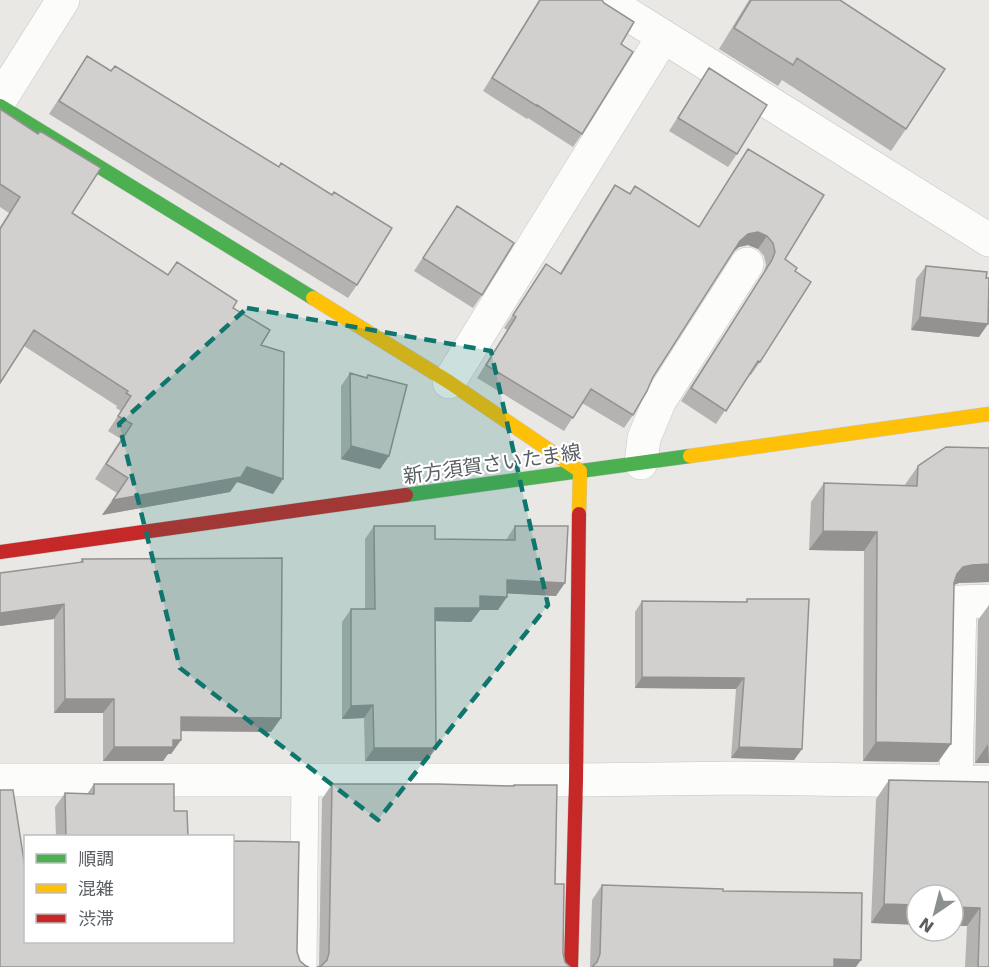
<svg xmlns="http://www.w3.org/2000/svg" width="989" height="967" font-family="'DejaVu Sans','Noto Sans JP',sans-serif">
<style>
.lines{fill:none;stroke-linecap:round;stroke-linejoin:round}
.lane-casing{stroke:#c5c5c6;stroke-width:28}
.street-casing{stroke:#c5c5c6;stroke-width:34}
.fast-casing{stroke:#c6c7c7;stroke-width:15}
.slow-casing{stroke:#c6c7c7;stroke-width:15}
.jam-casing{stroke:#c6c7c7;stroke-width:15}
.lane{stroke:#fcfcfb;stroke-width:27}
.street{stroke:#fcfcfb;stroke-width:33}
.fast{stroke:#4caf50;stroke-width:14}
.slow{stroke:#ffc107;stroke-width:14}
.jam{stroke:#c62828;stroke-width:14}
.wall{fill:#b5b3b1}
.shaded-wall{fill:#939290}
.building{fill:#d2d0ce;stroke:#939290;stroke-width:1.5}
.marked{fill:#0f766e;fill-opacity:0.2;stroke:#0f766e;stroke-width:4.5;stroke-dasharray:12 8;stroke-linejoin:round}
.labels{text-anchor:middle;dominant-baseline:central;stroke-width:4.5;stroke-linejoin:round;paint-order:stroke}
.street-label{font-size:20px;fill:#5a5f62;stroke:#fff}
</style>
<rect width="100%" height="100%" fill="#eae8e5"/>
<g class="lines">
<g class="lane-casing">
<path id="lane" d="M303,967l2,-188"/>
</g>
<g class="street-casing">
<path id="street" d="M605,0l384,240
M0,100l63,-100
M449,382l214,-345
M641,463l3,-25 16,-38 87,-136
M0,780h576l164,-2 249,4
M956,782l4,-180 29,-1"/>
</g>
<g class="fast-casing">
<path id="fast" d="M0,106l313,192
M406,495l284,-39"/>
</g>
<g class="slow-casing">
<path id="slow" d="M313,298l136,84 131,89 -1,43
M690,456l299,-42"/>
</g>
<g class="jam-casing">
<path id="jam" d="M0,552l406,-57
M571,967l5,-187 3,-266"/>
</g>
<use href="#lane" class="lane"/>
<use href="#street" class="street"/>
<use href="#fast" class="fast"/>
<use href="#slow" class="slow"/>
<use href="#jam" class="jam"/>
</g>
<path class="wall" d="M539,0h63l19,44 -39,90 -9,13 -45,-29 -1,1 -44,-28z
M749,0h91l66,129 -15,22 -109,-71 -4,6 -59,-37z
M87,56l270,229 -9,13 -299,-184z
M709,68l28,86 -9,13 -59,-36z
M0,109l72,104 96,62 9,-13 56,46 28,37 12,149 -36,-12 -7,10 -128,23 15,-22 -22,-14 26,-40 -13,-8 13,-20 -5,-3 1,-2 -93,-60 -24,37v-156l9,-14 -9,-6z
M748,149l37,110 10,12 -35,91 -9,13 -2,-1 -33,50 -35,-23 82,-127 3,-9 -2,-9 -6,-7 -10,-4 -9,2 -6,5 -80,125 -20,38 -9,13 -42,-25 -18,28 -87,-53 30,-48 -3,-2 42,-64 14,9 46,-75 9,-13 15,9 69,33z
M457,206l25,89 -9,13 -59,-37z
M926,266l53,71 -68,-7 5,-51z
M350,373l16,5 2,-3 21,81 -9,13 -39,-10v-73z
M989,446v136l-30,1 -5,2 -16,177 -75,-1 1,-210 -55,-1 2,-48 13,-19 80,3 14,-20 70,-18z
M374,526l61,13 71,1 9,-14 41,70 -49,-3 -9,17h-18l-9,12 -36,-1 1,127 -9,13h-62l-1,-43 -22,1v-97l9,-13h14v-70z
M82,559l199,159 -10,14 -90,-1v9l-10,14h-3l-5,7h-60v-48h-49v-94l-54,7v-53l80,-11z
M747,599l55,150 -8,11 -63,-2 5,-69 -101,-1v-76l7,-11 104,1z
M989,605v158h-14l3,-143z
M889,780l100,2v185h-24l2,-41 -96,-3 5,-124z
M94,784l80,27 14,26h-132l-1,-30 10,-14 22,1z
M332,784l181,2 1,-1 41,99 8,69 2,9 -246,4 3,-167z
M602,885l121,6 133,76h-266l2,-67z"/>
<path class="shaded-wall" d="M758,232l9,4 -9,13 -10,-4 -9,2 -8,7 9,-13 8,-7z
M920,317l68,7 -9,13 -68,-7z
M351,446l38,10 -9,13 -39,-10z
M247,467l36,12 -10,15 -36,-12 -7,10 -128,23 11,-15z
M823,531l54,1 -13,19 -55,-1z
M989,564v18l-30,1 -9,3 7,-12 6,-7 9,-2z
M507,580l58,3 -9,13 -58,-3z
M480,596l27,1 -9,13h-18l-9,12 -45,-1 9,-13z
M64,604l-10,15 -54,7v-13z
M642,677l102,1 -8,11 -101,-1z
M65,699h49l-11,14h-49z
M373,705l-9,13 -22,1 9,-13z
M181,717l100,1 -10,14 -100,-1z
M173,740h8l-10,14h-3l-5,7h-60l11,-14z
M876,742l75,2 -13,18 -75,-1z
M988,744l1,19h-14z
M739,747l63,2 -8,11 -63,-2z
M374,748h62l-9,13h-62z
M884,904l33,1v20l-46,-2z
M953,907l27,1 -13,18h-14z
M834,959l27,1 -5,7h-28z"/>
<path class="building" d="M540,0h62l2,3 30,19 -13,22 12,8 -51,82 -45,-29v1l-45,-28z
M751,0h89l105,69 -39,60 -109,-71 -4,7 -59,-37z
M87,56l24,15 4,-5 164,101 2,-4 51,32 2,-3 58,36 -35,57 -298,-184z
M709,68l58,37 -30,49 -59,-36z
M0,109l38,25 2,-3 61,37 -29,45 96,62 9,-13 60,39 -4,7 37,22 -9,15 23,7 -1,127 -36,-12 -6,10 -128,23 15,-22 -22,-14 26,-40 -14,-8 13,-20 -5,-3 2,-2 -94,-61 -34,53v-154l20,-32 -20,-13z
M748,149l76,46 -39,64 12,9 -2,3 16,11 -51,80 -2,-1 -32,50 -35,-23 81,-128 3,-8 -2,-9 -6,-7 -9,-4 -10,2 -8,7 -87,136 -6,14 -14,24 -42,-26 -18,29 -87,-53 30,-48 -3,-2 33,-51 15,10 54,-89 15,9 5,-8 64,41z
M457,206l57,37 -32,52 -59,-37z
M926,266l61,6 -1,6h3l-1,46 -68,-7z
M350,373l17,5 1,-3 39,10 -18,71 -38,-10z
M946,447l43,1v116l-17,1 -9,2 -6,7 -3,9 -3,161 -75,-2 1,-210 -54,-1 1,-48 93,3 1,-20z
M374,526h61v13l80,1v-14h53l-3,57 -58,-3v17l-27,-1v12h-45l1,140h-62l-1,-43 -22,1v-97h24z
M282,558l-1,160 -100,-1v23h-8v7h-59v-48h-49l-1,-95 -64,9v-40l83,-11 -1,-3z
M747,599h62l-7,150 -63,-2 5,-69 -102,-1v-76l105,1z
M889,780l100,2v185h-11l2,-59 -27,-1v-12h-36v10l-33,-1z
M94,784h80v27h13l1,26h-122l-1,-44 29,1z
M332,784h105l77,2v-1h43l-2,99h9l-1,69 2,9 5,5h-253l4,-1 6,-6 2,-7z
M0,790h13l13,84v68h206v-101l67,1 -2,110 3,9 6,5 3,1h-309z
M602,885l121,4v2l139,2 -1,67 -27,-1v8h-242l5,-5 3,-8z"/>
<path class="marked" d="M247,308l244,43 57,254 -170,215 -198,-152 -61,-244z"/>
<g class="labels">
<g class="street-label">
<text transform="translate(492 464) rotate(-8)">新方須賀さいたま線</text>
</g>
</g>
<rect x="24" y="835" width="210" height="108" fill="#ffffff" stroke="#bdbfc0" stroke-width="1.5"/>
<rect x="36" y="854" width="30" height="9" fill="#4caf50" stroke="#bdbfc0" stroke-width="1.5"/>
<text x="78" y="865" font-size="18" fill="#5a5f62">順調</text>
<rect x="36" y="884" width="30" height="9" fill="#ffc107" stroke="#bdbfc0" stroke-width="1.5"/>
<text x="78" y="895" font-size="18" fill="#5a5f62">混雑</text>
<rect x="36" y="914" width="30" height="9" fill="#c62828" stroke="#bdbfc0" stroke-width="1.5"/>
<text x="78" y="925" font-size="18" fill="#5a5f62">渋滞</text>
<g transform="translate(935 913) rotate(215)"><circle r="28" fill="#ffffff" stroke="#bdbfc0" stroke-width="1.5"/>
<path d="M0-4.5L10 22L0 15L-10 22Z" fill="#8c8f90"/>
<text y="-9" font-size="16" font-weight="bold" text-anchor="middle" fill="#5a5f62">N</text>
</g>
</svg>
